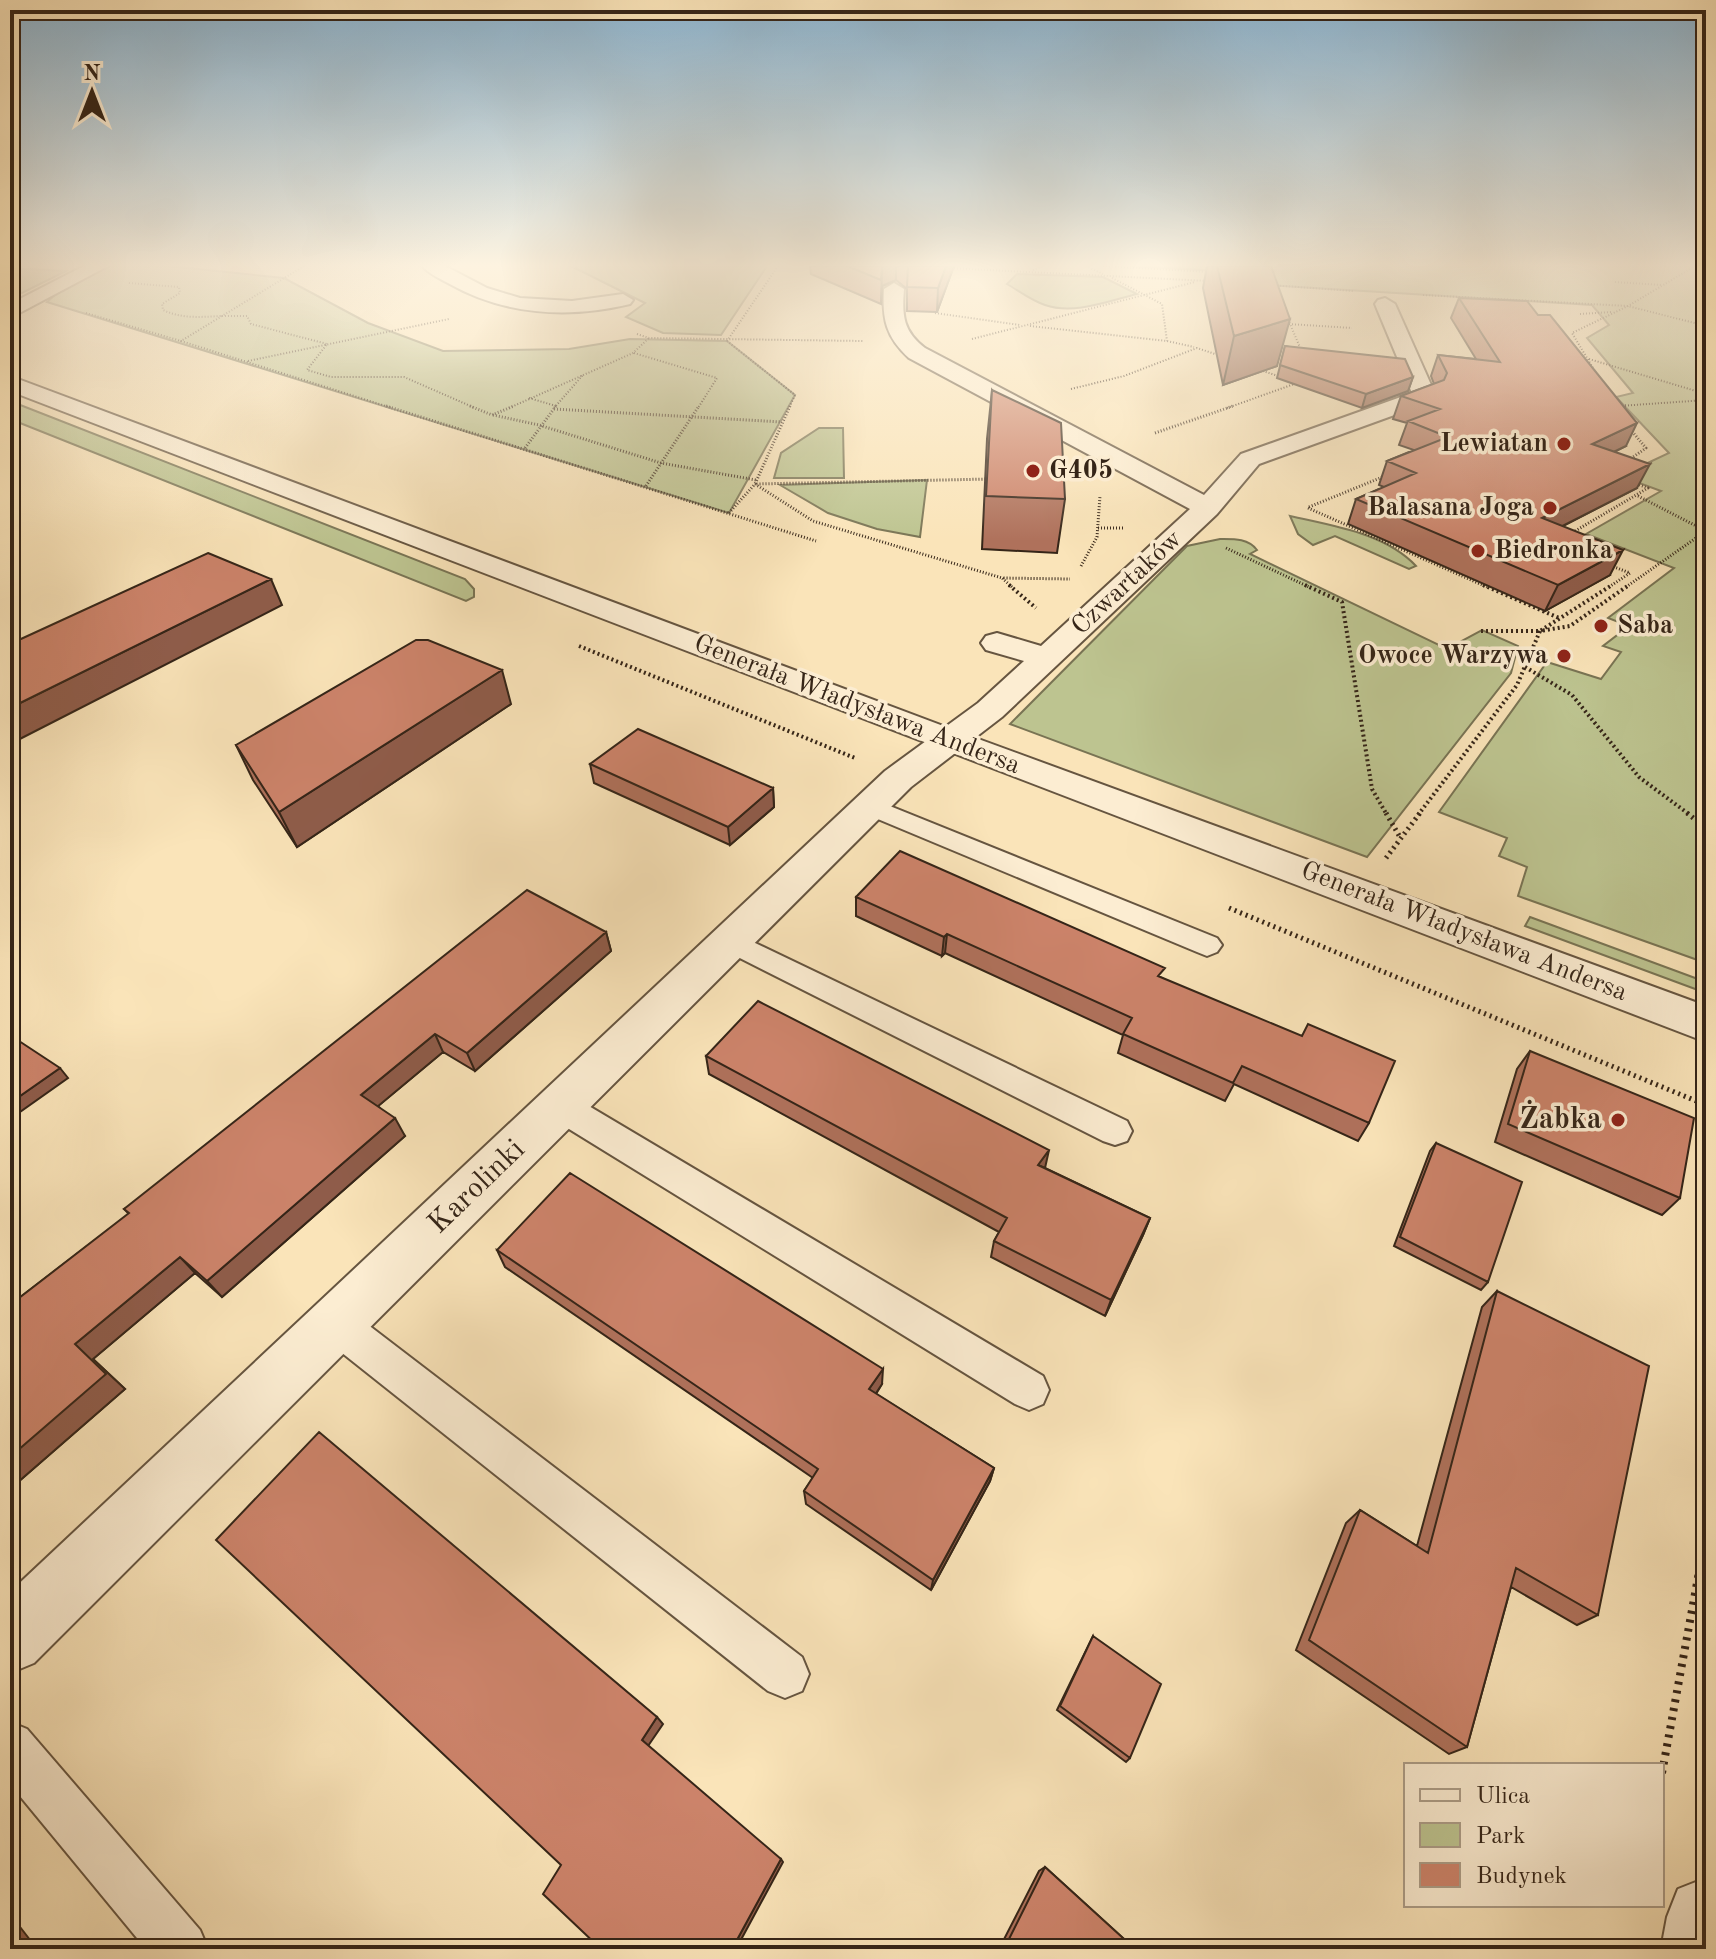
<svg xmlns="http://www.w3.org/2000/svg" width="1716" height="1959" font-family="'Old Standard TT',serif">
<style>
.green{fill:#bdc490;stroke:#797454;stroke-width:2}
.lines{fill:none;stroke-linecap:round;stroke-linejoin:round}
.service-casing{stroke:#665540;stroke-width:4}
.minor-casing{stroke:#665540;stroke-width:4}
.tertiary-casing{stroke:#665540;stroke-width:4}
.path-far4{stroke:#352518;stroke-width:2;stroke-dasharray:1 2;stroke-linecap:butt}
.path-far3{stroke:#352518;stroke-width:3;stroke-dasharray:1 2;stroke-linecap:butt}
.path-far2{stroke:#352518;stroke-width:4;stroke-dasharray:2 3;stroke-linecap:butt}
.path-far1{stroke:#352518;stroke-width:5;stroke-dasharray:2 4;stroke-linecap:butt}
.path{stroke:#352518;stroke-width:8;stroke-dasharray:3 6;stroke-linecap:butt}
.service{fill:#fcedd2;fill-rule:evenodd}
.minor{fill:#fcedd2;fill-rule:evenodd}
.tertiary{fill:#fcedd2;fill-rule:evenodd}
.wall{fill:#af715b;stroke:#352518;stroke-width:2}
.shaded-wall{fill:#8f5c4a;stroke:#352518;stroke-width:2}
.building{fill:#cc836a;stroke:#352518;stroke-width:2}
.poi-dot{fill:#8f2418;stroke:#fcedd2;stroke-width:3}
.labels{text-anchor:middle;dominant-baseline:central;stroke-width:7;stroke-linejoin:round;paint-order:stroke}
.far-poi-label{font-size:26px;font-weight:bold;fill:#352518;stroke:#fcedd2;text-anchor:end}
.far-street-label{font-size:26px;fill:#352518;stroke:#fcedd2}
.poi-label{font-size:30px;font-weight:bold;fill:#352518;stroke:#fcedd2;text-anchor:end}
.street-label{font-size:30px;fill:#352518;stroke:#fcedd2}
</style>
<rect width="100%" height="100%" fill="#fae4b9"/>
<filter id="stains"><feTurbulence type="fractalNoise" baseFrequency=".0025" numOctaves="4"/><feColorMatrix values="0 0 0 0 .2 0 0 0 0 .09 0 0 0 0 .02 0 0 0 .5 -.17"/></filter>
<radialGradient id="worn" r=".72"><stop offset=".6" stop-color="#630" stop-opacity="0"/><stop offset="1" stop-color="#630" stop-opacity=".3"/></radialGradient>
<path class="green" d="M100,266h68l116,12 84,45 75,28 126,-2 61,-10 97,2 68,54 -66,118 -682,-211 26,-23z
M571,266h196l-46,69 -58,-2 -37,-16 19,-14z
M1131,266h575v697l-188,-67 9,-29 -28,-11 8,-18 -68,-26 108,-150 54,17 20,-27 -18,-6 26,-20 -21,-8 66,-50 -88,-34 75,-43 -41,-15 49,-23 -53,-56 17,-4 -46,-55 22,-13 -17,-20 -326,-20 -13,-12z
M10,268l56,3 -44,22 -11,-1z
M1017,274l86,3 34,17c-29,7 -63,21 -92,11 -13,-4 -26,-14 -38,-21z
M10,401l455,178 9,10v8l-8,4 -456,-182z
M819,428h24l1,50h-70l7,-25z
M927,480l-7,57 -43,-8 -49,-16 -48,-28z
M1290,516c43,10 95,17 126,50l-7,3 -74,-33 -22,9 -15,-11z
M1220,539c13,0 28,-1 37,11l-7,4 197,95 35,-19 36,16 -7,27 -144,184 -357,-133 177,-178z
M1530,917l176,65v11l-181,-67z"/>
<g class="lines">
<g class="service-casing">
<path id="service" d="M870,798l347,140 5,7 -5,7 -10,4 -10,-4 -336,-140 -4,-6 4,-6z
M730,931l397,190 5,10 -5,10 -12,4 -12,-4 -383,-193 -5,-7 5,-7z
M560,1092l12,4 471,280 6,14 -6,14 -14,6 -14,-6 -467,-288 -5,-10 5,-10z
M336,1306l14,5 452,346 7,17 -7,17 -17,7 -17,-7 -446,-354 -5,-13 5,-13z
M10,1722l17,7 173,201 8,19h-62l-136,-165z"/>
</g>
<g class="minor-casing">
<path id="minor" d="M84,266h24l-98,52v-14z
M422,266h23l42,22 33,10 52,3 51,-7 10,6 -3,4c-62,15 -126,11 -182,-21 -9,-5 -19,-9 -26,-17z
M894,283l10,6c-2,27 -1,42 21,59l279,147 37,-41 171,-61 -37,-89 3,-4 7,-2 10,6 41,92 -3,5 -174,63 -42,50 -215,203 -91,70 -877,876 -24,10v-81l875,-821 93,-68 46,-42 -38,-11 -5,-7 5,-7 11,-3 44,13 149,-137 -281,-151c-23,-21 -27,-39 -25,-69z
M1706,1878v71h-45l6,-32 11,-28z"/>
</g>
<g class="tertiary-casing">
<path id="tertiary" d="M10,376l952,357 744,273v36l-1696,-651z"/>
</g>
<path class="path-far4" d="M304,266l-82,50h25l4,8 76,20 -20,26 24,7h73l71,31
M1086,266l17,8
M1103,266l108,6
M948,268l261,13
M1033,270l11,-4
M1112,278l50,26 5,37
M1615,282l47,3
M129,283l50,4 1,6 -18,11 1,6c19,9 38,7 58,6
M1271,285l82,6
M1423,295l205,11 78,20
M86,313l95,28
M935,313l85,12
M1580,314l31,-2
M222,316l-41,25 211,67
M1287,317l15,35
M1289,324l63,4
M1030,326l137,15 27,6
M637,334l12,4 214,3
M972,339l223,-57
M727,341l68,54 -6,13
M727,341l51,-75
M634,353l83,25 -19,30
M1589,359l117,35
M248,361l201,-42
M1260,370l21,7
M1596,373l-24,-40 56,-27 67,-40
M1071,389l53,-13 73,-28 24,8
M529,398l27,8
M1619,406l87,-6
M509,408l124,-55 16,-15
M554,408l29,-33
M1227,408l70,-25"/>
<path class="path-far3" d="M386,406l430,135
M470,406l22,9 22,-9
M790,406l-35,78 235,-5
M1619,406h7
M554,409l228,13
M493,415l46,10 122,38 95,17
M1155,433l78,-27
M525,448l31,-42
M1626,462l20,-14 -16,-19
M646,486l53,-80
M1638,496l68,35
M1309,507l76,-31
M1308,508l179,79
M729,513l26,-29 58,37 189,57
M1098,528h26
M1570,534l78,-46 -14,-5
M1226,548l83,39
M1081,566l16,-29 3,-41
M1012,587l-10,-9 68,1
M1609,587l21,-14 -21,-8
M1626,587l80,-56"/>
<path class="path-far2" d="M1009,585l27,23
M1305,585l37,17 30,187 15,26
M1483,585l76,33
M1481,631h59l72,-46
M579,646l276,112
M1525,667l47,28 67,82 51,38
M1418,815l99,-130 23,-54 30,-5 59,-41"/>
<path class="path-far1" d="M1386,813l15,26
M1687,813l19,15
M1386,858l34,-45
M1229,908l477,197"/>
<path class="path" d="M1662,1773l44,-239"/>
<use href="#service" class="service"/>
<use href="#minor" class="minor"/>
<use href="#tertiary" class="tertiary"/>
</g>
<path class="wall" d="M810,266h144l-17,46 -30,-1v-22l-11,-9 -14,6 -1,18 -70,-30z
M1207,266h64l6,100 -54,19 -20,-97z
M1459,298l167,148 -12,6 23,36 -74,38 47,49 -65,36 -197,-87 8,-25 28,-12 -5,-2 8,-24 27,-11 -15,-5 8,-22 -14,-4 8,-23 33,-12 -3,-8 7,-21 38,4 -25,-41z
M1285,346l128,31 -5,14 -46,17 -85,-30z
M992,390l73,109 -8,54 -75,-4 5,-110z
M511,704l-214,143 -44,-67 -17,-35z
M590,764l183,24 1,19 -44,38 -136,-62z
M856,897l306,81 207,145 -11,18 -124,-57 -9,17 -107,-48 5,-18 -178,-82 -3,3 -86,-40z
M606,932l5,19 -136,120 -32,-19 -65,54 27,30 -183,161 -27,-24 -102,86 32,30 -115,100v-184l119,-91 -5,-5z
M1530,1051l150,147 -18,17 -167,-73 22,-73z
M706,1056l339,112 105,50 -7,17 -38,81 -114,-59 3,-16 5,-9 -290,-158z
M1436,1143l52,139 -7,8 -87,-44 36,-95z
M497,1250l385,134 -6,10 118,74 -4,13 -59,109 -125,-86 -2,-13 9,-13 -308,-211z
M1497,1291l101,324 -21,10 -66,-38 -44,160 -18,7 -153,-104 50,-127 14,-13 57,36 65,-239z
M1093,1636l37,122 -4,4 -69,-52z
M1045,1867l90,82h-136l40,-78z"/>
<path class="shaded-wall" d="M882,266h14v14l-14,6 -1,18z
M946,266h8l-17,46 1,-24z
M1290,319l-13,47 -54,19 11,-49z
M1413,377l-5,14 -46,17 4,-14z
M1637,423l-11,23 -46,22 12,-24z
M1650,464l-13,24 -106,54 11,-24z
M1623,550l-13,25 -65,36 13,-26z
M271,579l11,26 -272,139v-36z
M502,670l9,34 -214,143 -18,-35z
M773,788l1,19 -44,38 -2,-18z
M606,932l5,19 -136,120 -8,-18z
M947,934l-2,19 -3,3 2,-19z
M435,1034l8,18 -72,60 -10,-17z
M60,1068l8,10 -58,41v-16z
M395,1118l10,18 -183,161 -15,-16z
M1049,1150l-4,18 -7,-3z
M1150,1218l-7,17 -38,81 6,-16z
M180,1257l15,16 -102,86 32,30 -115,100v-32l65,-113z
M883,1369l-1,15 -13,20v-15z
M994,1468l-4,13 -59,109 2,-10z
M657,1717l6,7 -15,22 -6,-6z
M781,1859l2,3 -47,87h-4z
M10,1914l27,35h-27z"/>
<path class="building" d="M847,266h35l-1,14z
M908,266h38l-8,22 -31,-1z
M1217,266h54l19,53 -56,17z
M1459,298l68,3 11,14h12l87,108 -45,21 58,20 -108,54 81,32 -65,35 -202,-86 60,-26 -29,-12 61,-24 -40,-16 32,-12 -39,-13 43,-16 3,-7 -9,-18 62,7z
M1285,346l120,13 8,18 -47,17 -86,-29z
M992,390l69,33 4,76 -79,-3z
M208,553l63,26 -261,129v-64z
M416,640h12l74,30 -223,142 -43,-67z
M638,729l135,59 -45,39 -138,-63z
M900,851l265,117 -7,8 144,60 6,-12 87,37 -26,62 -127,-57 -9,17 -110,-49 9,-16 -185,-84 -3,3 -88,-40z
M527,890l79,42 -139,121 -32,-19 -74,61 34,23 -188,163 -27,-24 -105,87 31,30 -96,83v-152l119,-92 -5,-4z
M758,1001l291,149 -11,15 112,53 -39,82 -117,-59 13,-23 -301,-162z
M16,1039l44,29 -50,35v-60z
M1530,1051l164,67 -14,80 -172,-74z
M1436,1143l86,39 -34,100 -88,-45z
M570,1173l313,196 -14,20 125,79 -61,112 -129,-89 14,-22 -321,-219z
M1497,1291l152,75 -51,249 -82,-47 -49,179 -158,-107 51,-130 68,43z
M319,1432l338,285 -15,23 139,119 -49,90h-131l-58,-55 18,-29 -345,-325z
M1093,1636l68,48 -31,74 -70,-52z
M1045,1867l90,82h-131z"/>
<linearGradient id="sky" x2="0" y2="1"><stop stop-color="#8cb7d5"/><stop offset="0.49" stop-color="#fdf3e0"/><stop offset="1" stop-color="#fdf3e0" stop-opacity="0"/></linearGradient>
<rect width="1716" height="541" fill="url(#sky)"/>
<g class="poi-dot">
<circle cx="1564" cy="444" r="8"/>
<circle cx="1033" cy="471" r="8"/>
<circle cx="1550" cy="508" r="8"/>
<circle cx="1478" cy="551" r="8"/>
<circle cx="1601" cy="626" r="8"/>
<circle cx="1564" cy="656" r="8"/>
<circle cx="1618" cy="1120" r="8"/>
</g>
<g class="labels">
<g class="far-poi-label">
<text x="1548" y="444">Lewiatan</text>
<text x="1049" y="471" text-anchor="start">G405</text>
<text x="1534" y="508">Balasana Joga</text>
<text x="1494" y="551" text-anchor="start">Biedronka</text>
<text x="1617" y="626" text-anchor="start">Saba</text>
<text x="1548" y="656">Owoce Warzywa</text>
</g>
<g class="far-street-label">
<text transform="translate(1127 583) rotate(-43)">Czwartaków</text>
<text transform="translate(857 705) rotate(21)">Generała Władysława Andersa</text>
<text transform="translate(1464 932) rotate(21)">Generała Władysława Andersa</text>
</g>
<g class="poi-label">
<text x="1602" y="1120">Żabka</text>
</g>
<g class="street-label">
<text transform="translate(477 1187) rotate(-44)">Karolinki</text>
</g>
</g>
<rect width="1716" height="1959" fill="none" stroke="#fae4b9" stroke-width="40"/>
<rect x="12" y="12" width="1692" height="1935" fill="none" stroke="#352518" stroke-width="4"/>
<rect x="20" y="20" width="1676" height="1919" fill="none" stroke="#352518" stroke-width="2"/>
<rect x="1404" y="1763" width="260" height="144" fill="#fcedd2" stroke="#ac9d88" stroke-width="2"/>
<rect x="1420" y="1789" width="40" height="12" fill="#fcedd2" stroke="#ac9d88" stroke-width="2"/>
<text x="1476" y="1803" font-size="24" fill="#352518">Ulica</text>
<rect x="1420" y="1823" width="40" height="24" fill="#bdc490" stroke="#ac9d88" stroke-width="2"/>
<text x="1476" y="1843" font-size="24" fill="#352518">Park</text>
<rect x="1420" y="1863" width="40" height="24" fill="#cc836a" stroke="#ac9d88" stroke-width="2"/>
<text x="1476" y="1883" font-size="24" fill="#352518">Budynek</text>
<g transform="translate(92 92)" stroke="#fcedd2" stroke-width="6" paint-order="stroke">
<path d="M0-6L14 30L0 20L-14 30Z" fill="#352518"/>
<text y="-12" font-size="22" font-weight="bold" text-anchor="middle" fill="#352518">N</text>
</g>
<rect width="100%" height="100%" filter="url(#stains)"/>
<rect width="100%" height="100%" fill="url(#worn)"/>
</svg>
